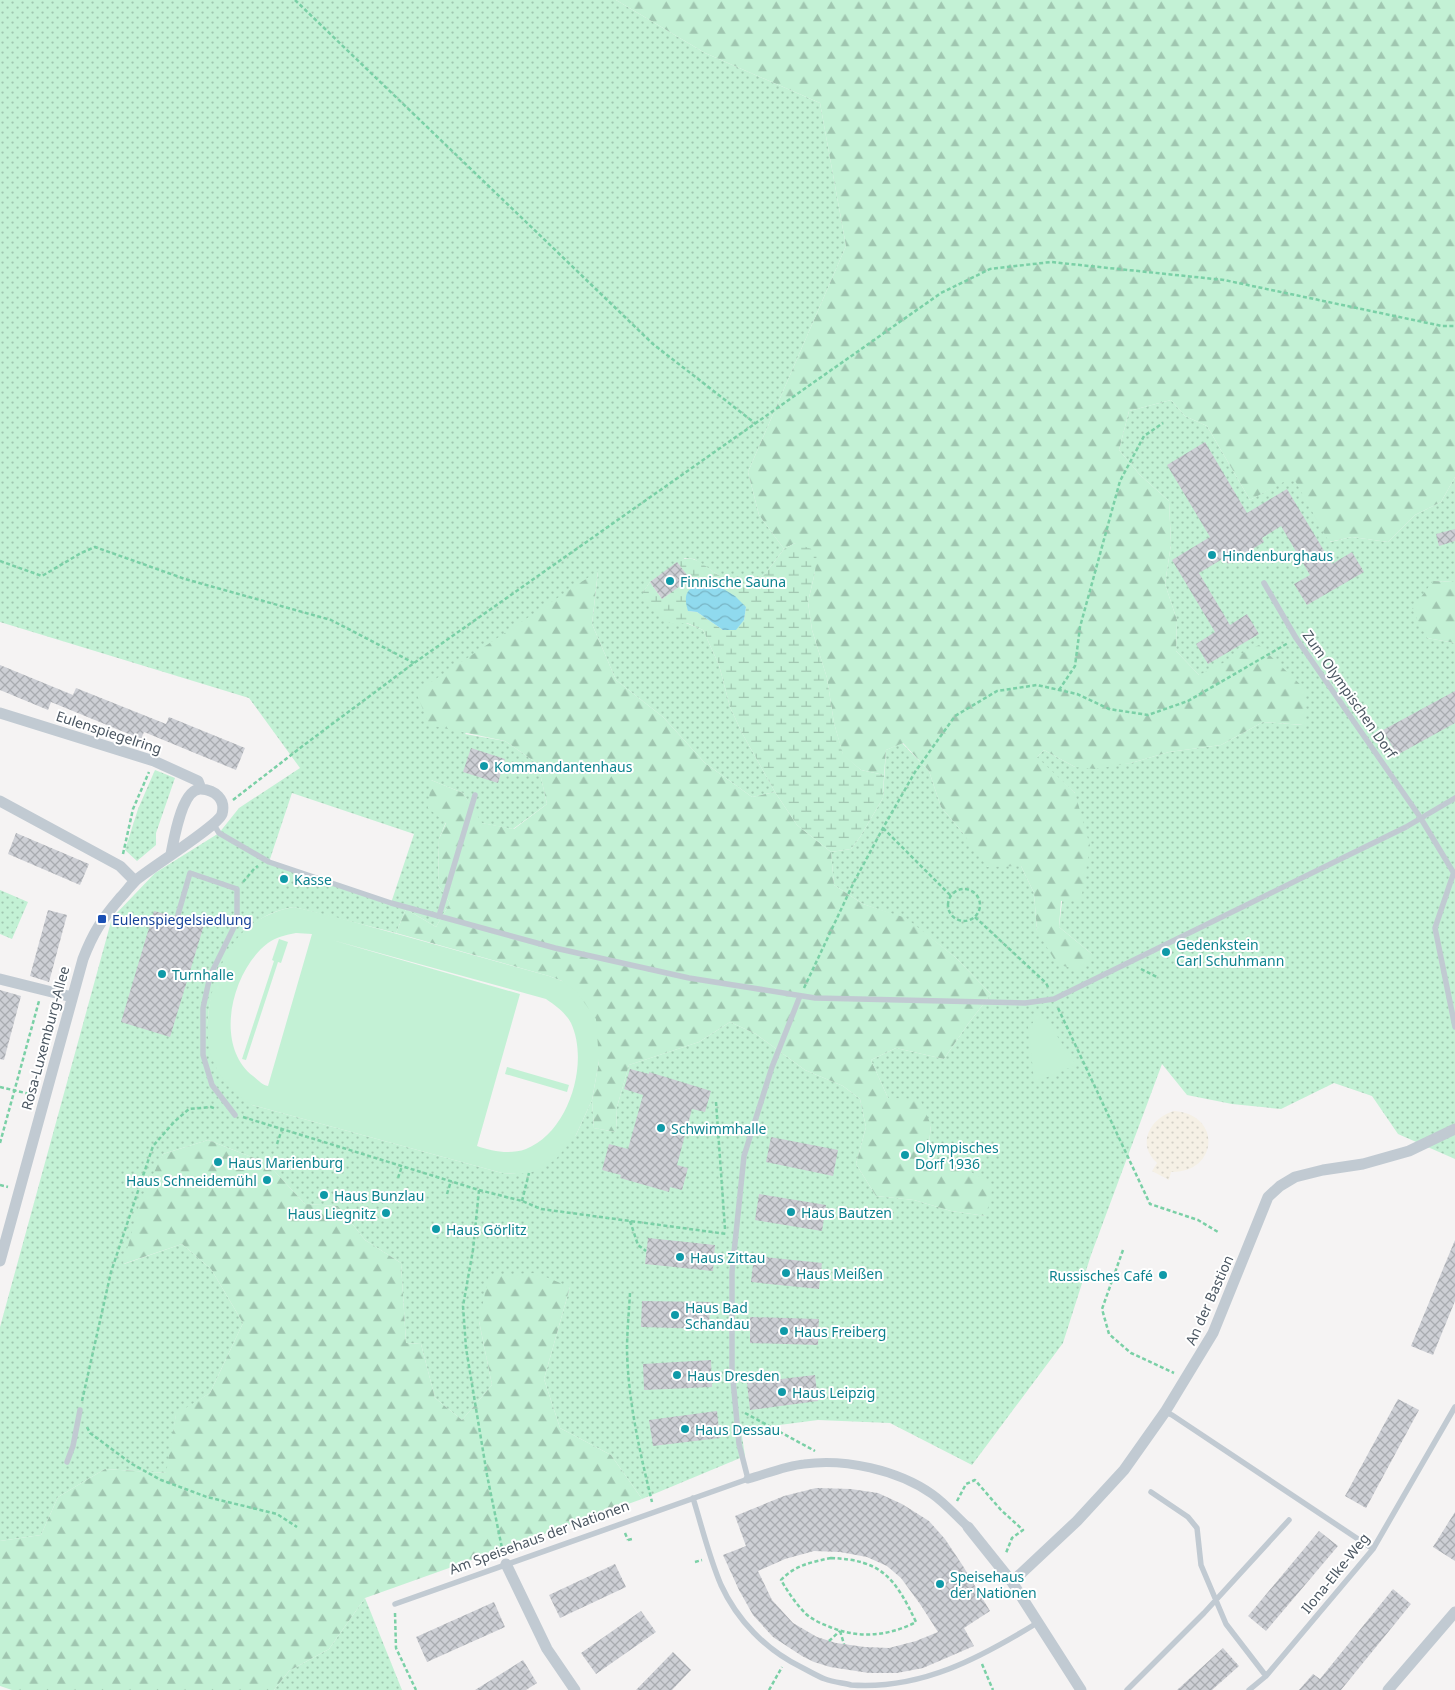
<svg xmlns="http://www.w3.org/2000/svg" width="1455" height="1690" font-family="'Noto Sans',sans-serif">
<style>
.grass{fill:url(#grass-dots);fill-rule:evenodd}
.forest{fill:url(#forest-firs)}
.wetland{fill:url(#wetland-marsh);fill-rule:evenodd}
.sand{fill:url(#sand-dots)}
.pitch{fill:#c3f1d5;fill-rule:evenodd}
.water{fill:url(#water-waves)}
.building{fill:url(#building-cross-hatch);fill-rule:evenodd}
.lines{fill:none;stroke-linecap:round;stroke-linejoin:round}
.path{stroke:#7ad0a6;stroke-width:2.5;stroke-dasharray:4 2.5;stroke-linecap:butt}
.service{stroke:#c1cad2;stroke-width:5.5}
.pedestrian{stroke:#c1cad2;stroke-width:9}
.minor{stroke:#c1cad2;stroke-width:11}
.culture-dot{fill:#0f9aa8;stroke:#fff;stroke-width:2}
.transit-dot{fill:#1a4fb4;stroke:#fff;stroke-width:2}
.labels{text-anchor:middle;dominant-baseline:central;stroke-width:4;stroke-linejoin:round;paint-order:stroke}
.culture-label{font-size:14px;fill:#0d838f;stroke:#fff;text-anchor:start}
.street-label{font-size:14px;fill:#4a5661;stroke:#fff}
.transit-label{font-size:14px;fill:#164399;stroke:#fff;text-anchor:start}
</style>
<defs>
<pattern id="grass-dots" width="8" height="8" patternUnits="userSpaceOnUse" patternTransform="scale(1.25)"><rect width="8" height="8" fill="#c3f1d5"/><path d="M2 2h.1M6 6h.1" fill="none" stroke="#a0c6b0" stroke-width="1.8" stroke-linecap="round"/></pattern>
<pattern id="forest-firs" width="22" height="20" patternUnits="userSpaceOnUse" patternTransform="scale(1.25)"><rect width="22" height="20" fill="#c3f1d5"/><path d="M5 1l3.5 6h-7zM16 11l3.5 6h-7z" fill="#a0c6b0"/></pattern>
<pattern id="wetland-marsh" width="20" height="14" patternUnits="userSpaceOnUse" patternTransform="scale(1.25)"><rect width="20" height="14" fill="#c3f1d5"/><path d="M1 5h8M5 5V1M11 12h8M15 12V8" fill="none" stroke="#a0c6b0"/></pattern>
<pattern id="sand-dots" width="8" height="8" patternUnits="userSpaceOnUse" patternTransform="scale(1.25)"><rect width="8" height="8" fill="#f5f0e5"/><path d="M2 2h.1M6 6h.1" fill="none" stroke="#d4d0c7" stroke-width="1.8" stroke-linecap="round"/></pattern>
<pattern id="water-waves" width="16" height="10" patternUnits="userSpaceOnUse" patternTransform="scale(1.25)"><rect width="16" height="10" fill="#90daee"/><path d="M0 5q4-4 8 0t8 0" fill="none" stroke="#78b4c4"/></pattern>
<pattern id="building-cross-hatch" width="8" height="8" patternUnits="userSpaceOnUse" patternTransform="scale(1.25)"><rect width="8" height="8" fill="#cdcfd5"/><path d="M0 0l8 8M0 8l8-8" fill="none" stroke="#a8abb0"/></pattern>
</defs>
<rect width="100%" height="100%" fill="#f5f3f3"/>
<path class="grass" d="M0,0h616l89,53 115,50 26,143 -98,226 11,43 25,34 -19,25 -20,11 -22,-7 -29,-19 -9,-1 -35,24 -7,10 43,31 17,7 16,35 11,42 12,26 33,59 -23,5 -47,-34 -42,-46 -47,-37 -24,-56 6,-52 -133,162 40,7 33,23 9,40 -34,25 -32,-6 -18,-30 -32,-13 15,42 -7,17 -1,46 12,18 -14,24 -30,-18 -10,24 -102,-26c-45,7 -71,42 -81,85 -3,10 -6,23 -5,33 0,7 7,15 10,20 11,20 23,40 34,60l250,68 15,1 59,-39 16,-35 2,28 22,4 1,-25 12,-42 70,-23 31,-20 26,12 49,36 38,16 17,13 6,28 -10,37 20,32 38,4 37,11 35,5 -20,-47 -38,-16 3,-28 -43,-27 -17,-38 25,-12 48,11 24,-35 23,-30 -36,-37 -49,-38 -43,-15 -29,-19 -3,-33 20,-3 9,-12 23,-39 3,-48 16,-7 27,28 12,36 22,26 58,33 13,27 3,38 55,23 -33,-27 16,-134 -39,-35 8,-8 31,17 56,-4 38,-11 52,-7 42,-23 40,3 -104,-50 -23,-24 1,-31 -12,-36 6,-40 -2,-43 -29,-26 -21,-25 10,-39 42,-11 14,16 22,10 43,74 43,-24 37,66 22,-5 36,5 27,-27 26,-13 14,-25v105l-22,-1 -6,57 28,5v516l-57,-25 -26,-38 -38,-13 -53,26 -49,-5 -45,-9 -25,-31 -71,191 -28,88 -91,122 -82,-42 -72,-3 -77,10 4,26 -103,43 -31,-44 -51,-27 -16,-49 26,-92 -91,34 13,64 -30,35 -27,-22 -14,-54 -15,-1 -5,-80 -36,-23 -27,-34 -33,-2 -38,-41 -59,-23 -45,14 -39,110 58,-20 29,25 32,54 -33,70 -34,22 -9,58 -62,-4 -47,28 -17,38 -41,6v-214l112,-409 43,-45 64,-40 20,-25 61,-40 -51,-70 -249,-76zM292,793l122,41 -23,69 -122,-41z
M155,770l20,8 -19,55v12l-19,16 -12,-11 13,-41z
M0,890l28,12 -16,37 -12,-5z
M365,1598l37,92h-128l15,-19 40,-22z"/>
<path class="forest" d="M616,0h839v477l-14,25 -26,13 -27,27 -36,-5 -23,5 -36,-65 -43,23 -43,-74 -22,-10 -14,-16 -42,11 -10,39 21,25 29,26 2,43 -6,40 12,36 -1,31 23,24 60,-30 47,45 -2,35 -41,-3 -42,23 -52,7 -38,11 -36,6 -20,-2 -31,-17 -7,7 38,36 15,53 -9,54 -20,1 -2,26 33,27 -11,17 -24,-7 -20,-33 -3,-38 -13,-27 -34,1 -24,-34 -22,-26 -12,-36 -26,-28 -17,7 -2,25 -23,-5 -18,-15 -9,-32 -7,-45 -15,-48 -4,-28 7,-30 -20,-29 -11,6 -25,-34 -11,-43 98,-226 -26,-143 -115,-50z
M598,571l-6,53 24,56 47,37 42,46 47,34 23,-5 22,33 34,27 3,33 29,19 43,14 49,39 36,37 -23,30 -24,35 -48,-11 -25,12 17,38 32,1 11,26 -3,28 38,16 27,16 -7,31 -35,-5 -37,-11 -38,-4 -20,-32 10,-37 -6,-28 -17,-13 -38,-16 -49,-36 -26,-12 -31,20 -70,23 -12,42 -1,25 -22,-4 -2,-28 7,-39 -37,-80 -13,-5 -153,-43 10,-24 30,18 14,-24 -12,-18 1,-46 7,-16 -18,-15 3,-28 32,13 19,30 32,6 33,-25 -9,-40 -33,-23 -76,-16 -13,-33z
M1433,581l22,1v61l-28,-5 -15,-29z
M208,1140l59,23 38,41 33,2 27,34 36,23 5,80 15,1 14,54 27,22 30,-35 -13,-64 10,-46 47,-2 34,14 -26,92 16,49 51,27 31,44 -277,99 -36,51 -40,22 -15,19h-262l-12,-4v-145l41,-6 17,-38 47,-28 61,4 10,-59 34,-21 33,-70 -32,-54 -29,-25 -59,20 18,-65 22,-45z"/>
<path class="wetland" d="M795,543l22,8 -2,21 -7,30 4,28 15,48 7,45 9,31 18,16 23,5 -1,23 -23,39 -9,12 -20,3 -34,-27 -22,-33 -33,-59 -12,-26 -11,-42 -16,-35 -16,-7 -16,1 -25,-20 -3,-12 7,-10 12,17 27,-20 -12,-17c18,-11 29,7 45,15 7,4 15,6 23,8l20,-11 19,-25zM746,607l-2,13 -9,10h-12l-26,-18 -9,-1z"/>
<path class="sand" d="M1174,1111c48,3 45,62 -3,61l-2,8 -17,-9 5,-8c-21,-19 -7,-45 17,-52z"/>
<path class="pitch" d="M294,907l38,9 217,60 13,5 14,10 20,28 3,42 -7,39 -16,35 -20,24 -13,9 -14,5 -12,1 -15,-1 -250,-68c-18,-12 -29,-22 -38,-42 -16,-37 0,-100 27,-129 13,-14 34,-24 53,-27zM296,933l16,1 -44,152c-6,-1 -10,-6 -15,-10 -40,-31 -21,-106 15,-133 8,-6 18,-8 28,-10zM332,940l214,59c10,7 19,13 25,24 19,41 -3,110 -45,126 -16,6 -35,2 -49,-3l43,-152z
M279,939l9,3 -7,21 -3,-1 -32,98 -4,-1 32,-98 -2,-1z
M1040,1012l3,8 3,-1 30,46 -31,13 -11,2 -6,-55 5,-2 -2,-8z
M507,1067l62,18 -2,7 -62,-18z"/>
<path class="water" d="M712,582l23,14 11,11 -2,13 -8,10h-13l-26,-18 -9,-1c-7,-23 4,-25 24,-29z"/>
<path class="building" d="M1205,442l42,71 40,-24 45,75 20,-12 12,20 -57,33 -13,-21 16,-9 -29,-49 -19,12 2,4 -36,22 -4,-6 -25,15 31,52 17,-11 12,20 -51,30 -12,-20 19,-12 -43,-72 38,-23 -43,-72z
M1455,529v12l-16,5 -3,-12z
M677,562l13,17 -28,20 -12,-17z
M0,665l73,30 3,-7 90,36 3,-7 76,31 -9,22 -92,-38 -3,7 -90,-37 -3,8 -48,-20z
M1455,691v32l-58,32 -14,-25z
M471,748l34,11 -7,24 -35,-11z
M16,833l73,31 -9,21 -72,-31z
M48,910l19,5 -18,67 -19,-6z
M154,911l19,5v4l2,2h4l3,-3 22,6 -34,112 -49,-15z
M0,990l21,6 -17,64 -4,-1z
M630,1069l19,5v-2l62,19 -6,21 -13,-3 -15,56 11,3 -6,22 -12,-3 -1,5 -49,-14 1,-3 -19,-5 7,-26 19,5 15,-54 -19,-6z
M771,1137l67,13 -5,26 -67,-14z
M759,1194l67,11 -4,26 -67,-11z
M648,1238l67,7 -2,26 -68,-7z
M1455,1240v61l-22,54 -22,-9z
M754,1256l68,7 -3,26 -68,-7z
M642,1301l68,1 -1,27 -68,-2z
M750,1317l69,2 -1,26 -68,-2z
M711,1360l1,27 -68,3 -1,-26z
M815,1375l3,26 -68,9 -3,-27z
M1398,1399l21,11 -53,98 -21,-12z
M717,1411l3,27 -67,8 -4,-26z
M816,1488l35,1 27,4 24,11 27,17 16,18 18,27 27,45 -26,17 10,18 -51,22 -26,5h-28l-39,-6 -16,-5 -12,-6 -29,-19 -20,-22 -14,-25 -16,-35 23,-9 -11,-30 49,-20zM814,1551l26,1 27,5 20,9 14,12 19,26 18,28 -22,9 -27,7 -24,-1 -29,-4 -19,-6 -24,-14 -21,-23 -14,-29 27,-12z
M1455,1512v49l-22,-14z
M1319,1531l19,15 -72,85 -18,-15z
M615,1564l11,23 -66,31 -11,-23z
M1393,1589l18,15 -70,86h-42l14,-16 7,5z
M494,1602l11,25 -78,35 -11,-25z
M641,1611l15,21 -60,42 -15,-21z
M1223,1648l16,18 -27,24h-35z
M673,1652l18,18 -19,20h-36z
M523,1660l14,23 -11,7h-51z"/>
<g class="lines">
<path class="path" d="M295,0l358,344 103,80
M0,561l42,15 39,-23 14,-6 90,32 146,41 83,43
M1059,690l16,-24 5,-39 40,-146 24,-45 19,-13
M233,800l71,-55 110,-82 527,-370 49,-24 61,-7 173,18 218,46h13
M883,828l68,68
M123,854l10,-45 16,-37
M243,882l11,-13 4,-3
M948 905a16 16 0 1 1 32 0a16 16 0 1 1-32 0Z
M975,917l71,66 3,6
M1141,969l16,8
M804,988l50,-106 29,-54 32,-56 40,-56 42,-25 40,-6 40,9 32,15 39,6 40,-14 100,-58
M1058,1008l92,196 48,16 20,12
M0,1087l34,8
M716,1102l9,127
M243,1117l236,73 43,11 19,8 186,25
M0,1143l39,-142
M277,1144l5,-15
M398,1178l4,-12
M0,1185l8,2
M479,1190l-6,60 -10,56 3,42 21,127 16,78
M447,1194l4,-13
M522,1201l7,-28
M630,1221l8,24 8,6
M1123,1250l-21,59 7,25 22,19 43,20
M630,1293c-1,19 -3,38 -3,57 1,51 13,103 25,152
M82,1401l29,-129 42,-126 21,-24 15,-13 22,-2 5,2
M745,1413l70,38
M87,1427l3,6 42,31 29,16 46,17 70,17 20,13
M957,1501l9,-17 9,-4 26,30 22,20 -11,8 -6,15
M625,1533l3,7
M628,1540l4,-1 -1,-2
M831,1558c51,2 64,20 85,64 -27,14 -57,17 -86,5 -8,-3 -17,-7 -24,-13 -10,-10 -18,-22 -25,-34 14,-15 31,-18 50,-22z
M695,1562l7,-2
M395,1613l1,35 20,42
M840,1631l4,13
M829,1641l11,-10
M982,1664l11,26
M769,1690l13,-23"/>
<path class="service" d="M1264,583l32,55 124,179 35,58
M214,825l5,8 50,29 122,41 164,45 134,30 126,20 210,5 29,-4 352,-172 49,-29
M1454,872l-19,56 20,99
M439,916l36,-121
M177,918l13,-45 47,16v32l-27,55 -7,32v47l9,30 23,30
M1165,1412l7,3 201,134
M67,1462l6,-16 7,-36
M1151,1492l37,25 9,11 4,37 25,59 40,52
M693,1498c9,29 16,59 28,87 16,35 45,65 80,82 8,4 16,9 24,12 8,3 18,4 26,6 70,5 129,-27 186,-62
M395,1604l353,-125 -9,-35 -7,-75v-97l12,-116 28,-89 28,-71
M1127,1690l77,-77 85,-93
M1249,1690l17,-14 107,-127 82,-142"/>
<path class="pedestrian" d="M748,1479c18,-5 37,-13 56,-15 40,-6 94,6 128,30 13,9 24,22 36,33"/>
<path class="minor" d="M0,713l154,48 44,20 3,8
M0,801l120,65 15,15
M0,979l72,18
M0,1261l83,-302c10,-26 19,-40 37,-61 5,-5 10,-12 15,-17 15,-13 83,-55 87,-67 4,-15 -7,-24 -21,-25 -19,-1 -27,50 -30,65
M968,1527l44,55 69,108
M506,1564l41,85 28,41
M1012,1582l65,-61 47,-51 41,-58 48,-79 55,-136 12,-11 15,-9 28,-7 40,-6 46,-13 46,-22
M1388,1690l67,-78"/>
</g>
<g class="culture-dot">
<circle cx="1212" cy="555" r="5"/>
<circle cx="670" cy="581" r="5"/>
<circle cx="484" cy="766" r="5"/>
<circle cx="284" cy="879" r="5"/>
<circle cx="1166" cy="952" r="5"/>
<circle cx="162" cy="974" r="5"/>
<circle cx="661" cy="1128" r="5"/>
<circle cx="905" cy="1155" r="5"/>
<circle cx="218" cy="1162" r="5"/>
<circle cx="267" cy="1180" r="5"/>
<circle cx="324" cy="1195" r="5"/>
<circle cx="791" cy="1212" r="5"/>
<circle cx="386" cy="1213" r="5"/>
<circle cx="436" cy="1229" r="5"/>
<circle cx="680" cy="1257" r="5"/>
<circle cx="786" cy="1273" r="5"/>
<circle cx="1163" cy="1275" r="5"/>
<circle cx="675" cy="1315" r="5"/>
<circle cx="784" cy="1331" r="5"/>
<circle cx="677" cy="1375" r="5"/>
<circle cx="782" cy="1392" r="5"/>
<circle cx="685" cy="1429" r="5"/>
<circle cx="940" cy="1584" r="5"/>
</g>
<rect class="transit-dot" x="97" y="914" width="10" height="10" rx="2.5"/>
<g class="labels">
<g class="culture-label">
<text x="1222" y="555">Hindenburghaus</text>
<text x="680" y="581">Finnische Sauna</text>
<text x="494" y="766">Kommandantenhaus</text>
<text x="294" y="879">Kasse</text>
<text x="1176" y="944">Gedenkstein<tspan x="1176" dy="16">Carl Schuhmann</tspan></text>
<text x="172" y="974">Turnhalle</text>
<text x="671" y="1128">Schwimmhalle</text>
<text x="915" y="1147">Olympisches<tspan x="915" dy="16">Dorf 1936</tspan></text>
<text x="228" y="1162">Haus Marienburg</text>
<text x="257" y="1180" text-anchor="end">Haus Schneidemühl</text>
<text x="334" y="1195">Haus Bunzlau</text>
<text x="801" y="1212">Haus Bautzen</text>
<text x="376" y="1213" text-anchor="end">Haus Liegnitz</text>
<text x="446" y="1229">Haus Görlitz</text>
<text x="690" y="1257">Haus Zittau</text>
<text x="796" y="1273">Haus Meißen</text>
<text x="1153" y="1275" text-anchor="end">Russisches Café</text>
<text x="685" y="1307">Haus Bad<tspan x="685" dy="16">Schandau</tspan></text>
<text x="794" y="1331">Haus Freiberg</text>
<text x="687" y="1375">Haus Dresden</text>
<text x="792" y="1392">Haus Leipzig</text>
<text x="695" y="1429">Haus Dessau</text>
<text x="950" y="1576">Speisehaus<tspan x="950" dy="16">der Nationen</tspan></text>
</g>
<g class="street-label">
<text transform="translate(1350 694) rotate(55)">Zum Olympischen Dorf</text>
<text transform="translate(109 732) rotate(18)">Eulenspiegelring</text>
<text transform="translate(45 1038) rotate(-75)">Rosa-Luxemburg-Allee</text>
<text transform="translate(1209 1300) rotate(-66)">An der Bastion</text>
<text transform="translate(539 1537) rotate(-20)">Am Speisehaus der Nationen</text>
<text transform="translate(1335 1573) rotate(-51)">Ilona-Elke-Weg</text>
</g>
<g class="transit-label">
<text x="112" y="919">Eulenspiegelsiedlung</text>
</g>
</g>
</svg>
